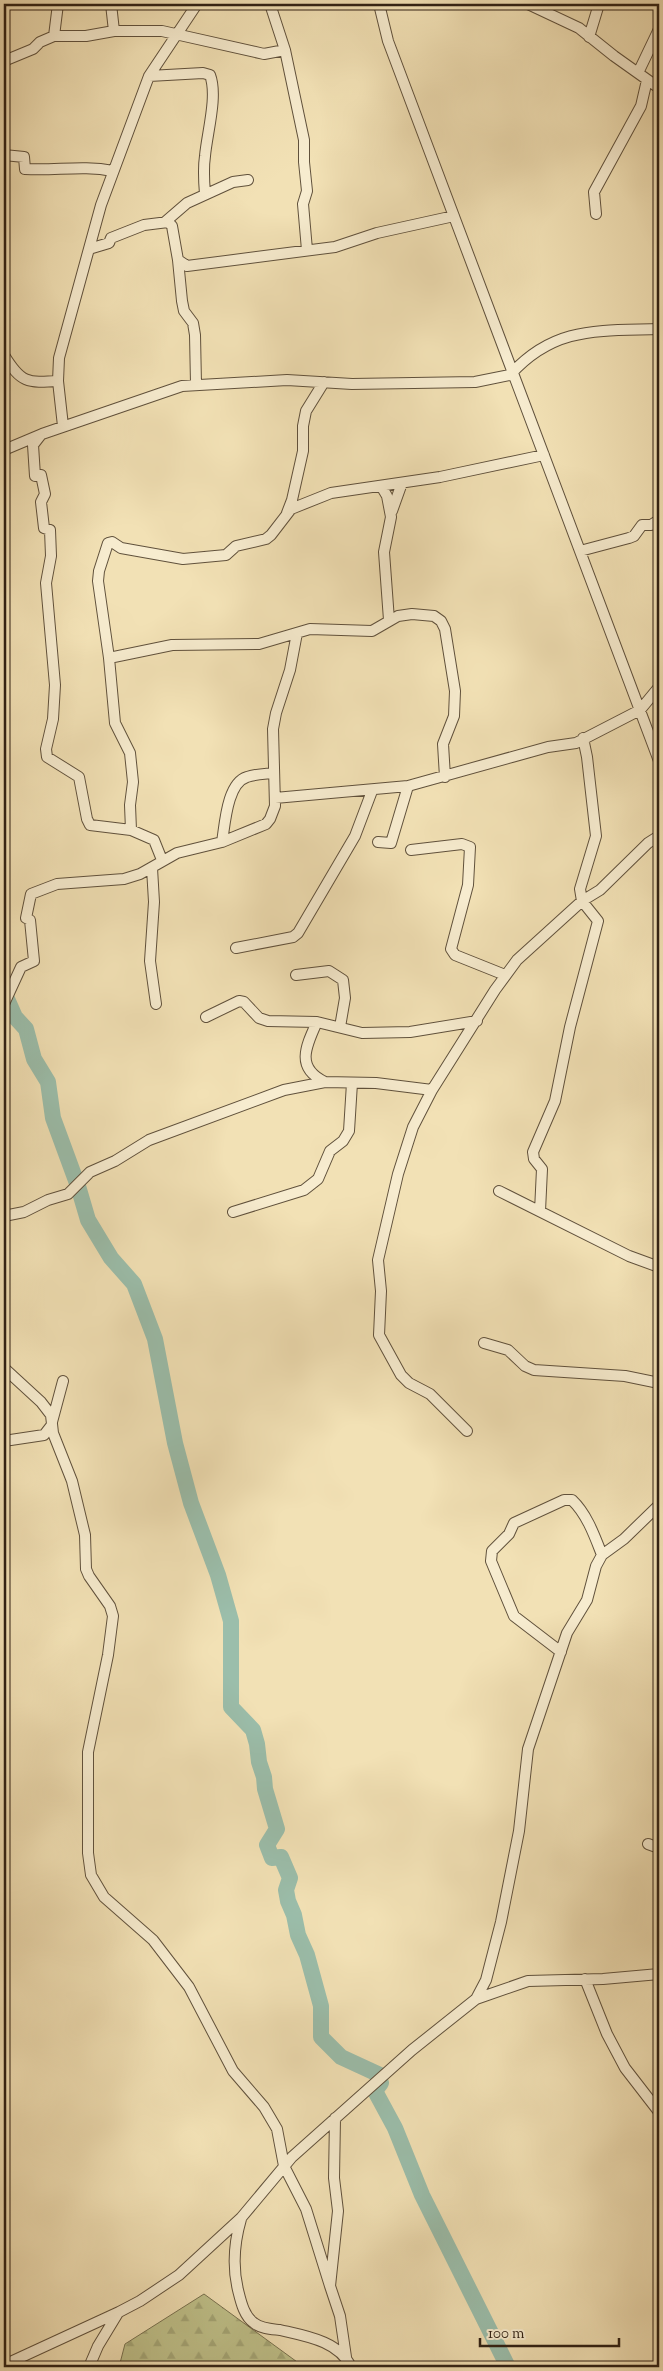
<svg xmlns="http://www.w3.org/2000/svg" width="663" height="2371" font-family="'Sorts Mill Goudy',serif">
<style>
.forest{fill:url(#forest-firs);stroke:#78714f}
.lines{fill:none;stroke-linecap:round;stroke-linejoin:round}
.river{stroke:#9bbeab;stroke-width:16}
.minor-casing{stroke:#60513c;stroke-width:12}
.minor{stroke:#f7eccf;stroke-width:10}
</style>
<defs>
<pattern id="forest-firs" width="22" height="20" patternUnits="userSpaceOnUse" patternTransform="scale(1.25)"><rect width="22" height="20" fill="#bfc18a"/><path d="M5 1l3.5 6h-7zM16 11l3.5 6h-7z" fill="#a4a676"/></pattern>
</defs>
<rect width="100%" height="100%" fill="#f2e1b5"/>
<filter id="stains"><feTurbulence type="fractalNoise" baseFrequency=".004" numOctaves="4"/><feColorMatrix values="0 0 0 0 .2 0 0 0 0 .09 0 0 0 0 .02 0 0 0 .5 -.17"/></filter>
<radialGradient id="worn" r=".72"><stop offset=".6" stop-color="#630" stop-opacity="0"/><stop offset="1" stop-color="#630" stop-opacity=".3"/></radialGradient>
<path class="forest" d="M204,2294l100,73h-185l6,-23z"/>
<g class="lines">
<path class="river" d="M4,992l11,25 11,12 8,30 14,23 5,36 25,68 10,34 23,38 23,26 21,55 20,104 16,60 27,72 13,46v86l22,23 4,14 2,18 5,15 1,12 12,40 -10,16 5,13 9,-1 9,21 -4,12 2,11 6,14 4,20 9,20 14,51v31l20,20 39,18
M381,2083l-6,8 20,37 27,67 86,172"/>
<g class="minor-casing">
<path id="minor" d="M111,4l3,27
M270,4l15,46 19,90v22l3,29 -4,13 4,46
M379,4l9,37 271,720
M528,4l51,24 35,28 45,32
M54,36l4,-32
M589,37l10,-33
M4,61l29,-12 7,-7 14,-6h32l28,-5h48l102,23 21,-4
M638,73l21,-44
M149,76l54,-3 7,2c8,21 -3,58 -5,81 -2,13 -1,26 0,38
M4,155l20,2 1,12c30,2 58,-4 88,2
M659,188v30
M596,214l-2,-22 47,-86 6,-26
M165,222l22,-19 46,-21 15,-2
M89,249l20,-6 2,-5 33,-13 24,-3 4,4 6,34 9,6 148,-19 42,-14 77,-17
M178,260l4,41 2,10 9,12 2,12 1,49
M4,355c17,28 23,28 54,26
M63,426l-5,-45 1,-23 42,-153 48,-129 48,-72
M40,436l-7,9 2,31 6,-1 4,19 -4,8 3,26 6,2 1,26 -5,27 9,102 -2,34 -7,30 1,8 32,20 8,42 3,6 41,5 23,10 8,20
M4,450l38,-16 140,-48 105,-6 65,4 123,-2 35,-7c44,-49 88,-44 149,-46
M381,486l6,10 4,21 -7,35 5,68
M392,511l10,-28
M287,513l5,-13 11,-49v-25l3,-15 18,-29
M580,551l49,-13 5,-2 8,-11h9l8,-5
M109,658l63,-13 87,-1 51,-15 62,2 26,-15 14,-2 22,2 7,5 4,8 10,62 -1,25 -11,28 2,33
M275,798l133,-12 140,-39 28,-4 64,-33 19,-23
M131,830l-1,-25 3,-23 -3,-29 -15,-30 -6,-65 -11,-77 1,-10 9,-28 4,-1 9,6 62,11 43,-4 10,-9 30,-7 5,-4 20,-26 40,-16 109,-16 104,-22
M222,842c3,-18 5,-59 25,-65 8,-3 18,-3 27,-4
M378,842l13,1 17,-57
M411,850l51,-6 8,3 -2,38 -17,64 4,6 50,20
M152,868l2,34 -4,59 6,43
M236,948l57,-11 5,-4 57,-97 17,-45
M296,975l33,-4 14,9 2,18 -5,29
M4,1004l17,-37 13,-6 -4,-41 -4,-2 5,-24 26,-10 67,-5 16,-5 37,-21 45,-11 44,-18 4,-5 5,-13 -2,-77 3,-16 14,-43 7,-37
M206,1017l33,-16 5,1 15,16 9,3 49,1 45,11 48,-1 67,-11
M317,1022c-11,24 -22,46 8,60
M499,1191l130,65 30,11
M540,1211l2,-42 -8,-10 -1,-7 22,-51 15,-74 28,-106 -16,-20 -2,-12 16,-53 -9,-79 -4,-19
M233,1212l71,-22 14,-11 12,-28 13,-10 6,-10 3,-48
M4,1216l20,-4 24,-12 20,-6 22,-22 25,-11 34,-21 135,-50 41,-8 51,1 56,7
M484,1343l24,7 17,16 9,4 91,6 34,7
M4,1368l37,34 10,13 2,18 19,48 13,54 1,34 3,7 21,30 3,10 -5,39 -20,97v101l3,22 13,22 49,43 36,47 44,84 31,36 13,22 7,37 22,43 24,77
M52,1422l11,-41
M467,1431l-37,-37 -21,-11 -8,-8 -22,-40 2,-44 -3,-31 20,-86 15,-47 19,-37 63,-100 22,-30 65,-59 18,-11 48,-47 11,-7
M4,1441l40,-6 7,-9
M561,1652l-47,-36 -23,-55 1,-10 17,-17 5,-11 50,-23h8c15,14 23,37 30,55
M648,1844l11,4
M585,1979l22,55 18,34 34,44
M476,1999l52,-18 75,-2 56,-5
M335,2118l-1,60 4,33 -8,75 10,30 6,41
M241,2219c-7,24 -9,46 -3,71 3,12 6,26 16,33 8,6 17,6 26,7 26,6 59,11 71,37
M4,2365l115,-53 21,-11 39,-26 62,-57 51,-61 120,-107 64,-51 10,-19 15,-58 18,-91 9,-82 39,-116 20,-33 9,-34 6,-11 22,-16 35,-34
M89,2367l9,-21 20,-33"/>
</g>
<use href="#minor" class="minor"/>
</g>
<rect width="663" height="2371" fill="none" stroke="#f2e1b5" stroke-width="20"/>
<rect x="5" y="5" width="653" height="2361" fill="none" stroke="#302114" stroke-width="2.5"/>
<rect x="10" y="10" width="643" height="2351" fill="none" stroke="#302114"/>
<path d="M480 2338v8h139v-8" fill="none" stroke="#302114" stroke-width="2.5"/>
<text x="488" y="2338" font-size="15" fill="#302114" stroke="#f7eccf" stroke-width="4" paint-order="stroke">100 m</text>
<rect width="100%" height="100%" filter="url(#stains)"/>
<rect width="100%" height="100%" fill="url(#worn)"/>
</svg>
